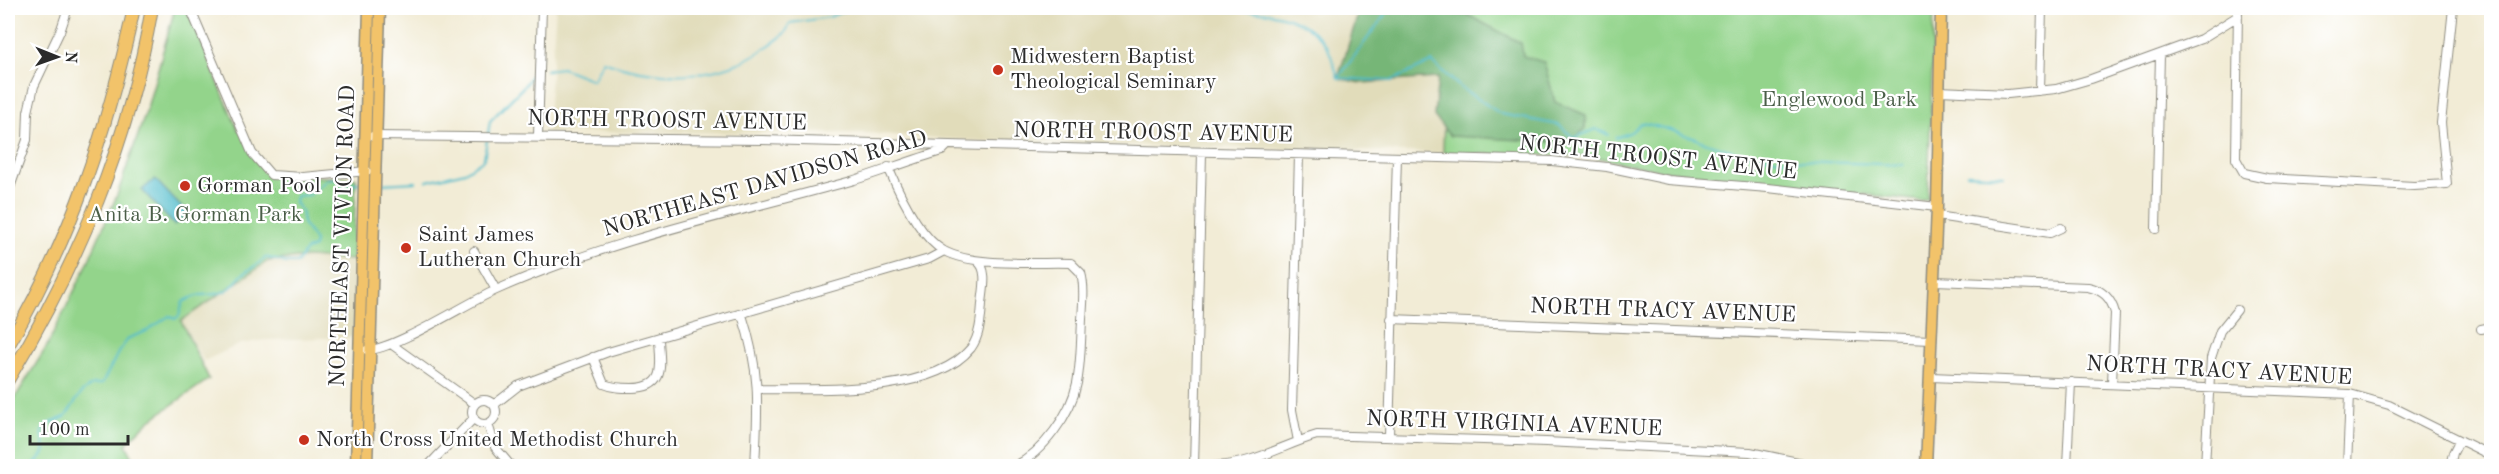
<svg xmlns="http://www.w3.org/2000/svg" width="2499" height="474" font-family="'Old Standard TT',serif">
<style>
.built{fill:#e1dcba}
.green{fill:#93d48b;stroke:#5f805b;stroke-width:1.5}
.forest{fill:#76b677;stroke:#507051;stroke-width:1.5}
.water{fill:#50bccb;stroke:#3e747b;stroke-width:1.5}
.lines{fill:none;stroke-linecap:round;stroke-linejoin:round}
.stream{stroke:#50bccb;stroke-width:2}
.minor-casing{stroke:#8e8c80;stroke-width:10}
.major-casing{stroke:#8e8c80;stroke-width:13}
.highway-casing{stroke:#8e8c80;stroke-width:14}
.minor{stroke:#fff;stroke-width:8}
.major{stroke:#f2c36a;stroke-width:10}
.highway{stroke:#f2c36a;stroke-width:12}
.poi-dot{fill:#c8321e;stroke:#fff;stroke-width:2}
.labels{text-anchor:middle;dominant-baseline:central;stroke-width:4.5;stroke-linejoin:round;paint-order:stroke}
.poi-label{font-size:22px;fill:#2b2b2b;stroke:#fff;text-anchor:start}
.park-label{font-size:22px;fill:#4a5e48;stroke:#fff}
.street-label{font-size:22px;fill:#2b2b2b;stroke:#fff}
</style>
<rect width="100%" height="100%" fill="#fff"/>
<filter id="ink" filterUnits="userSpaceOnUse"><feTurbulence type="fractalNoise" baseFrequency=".0167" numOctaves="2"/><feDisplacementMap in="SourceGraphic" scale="12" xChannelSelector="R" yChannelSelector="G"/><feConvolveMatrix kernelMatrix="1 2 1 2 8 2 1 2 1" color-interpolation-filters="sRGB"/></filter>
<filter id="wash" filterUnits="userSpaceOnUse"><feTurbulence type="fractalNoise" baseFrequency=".008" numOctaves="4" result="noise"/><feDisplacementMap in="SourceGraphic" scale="24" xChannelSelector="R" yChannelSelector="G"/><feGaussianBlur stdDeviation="1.35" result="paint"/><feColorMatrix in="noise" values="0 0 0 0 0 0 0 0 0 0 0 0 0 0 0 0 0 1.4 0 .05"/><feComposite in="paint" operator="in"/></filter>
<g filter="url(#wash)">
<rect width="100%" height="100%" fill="#f2ecd6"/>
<path class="built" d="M556,8h891l-4,145 -460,-12 -119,-8 -317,-1z
M308,257l51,4 -2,76 -92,3 -25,4 -36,17 -23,-40 87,-60z"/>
<path class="green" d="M175,8h12l51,122h4l10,23 19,22 85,3 -3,82 -45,-3 -40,4 -87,60 28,58 -60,42 -23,23 11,22h-129v-57l38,-61 39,-79 32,-74 29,-83z
M1447,8h487l-6,191 -7,2 -263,-31 -69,-14 -146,-3z"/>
<path class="forest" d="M1360,8h94l1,6 13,1 53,28 2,13 21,6 11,40 31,13 -1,13 -13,15 -122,-7 -16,-20 4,-38 -77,5 -23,-5z"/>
<path class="water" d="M155,179l32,34 -13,12 -32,-35z"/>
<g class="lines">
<path class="stream" d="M1191,8l4,3c44,0 104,-7 132,36 5,9 8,21 11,31l53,3 41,-19 29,26 40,26 58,11 15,13 22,-9 13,6
M546,70l16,-2 31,12 10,-19c54,19 118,21 165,-15 10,-7 18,-11 22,-23l40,-6 20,-9
M1339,77l51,-69
M1616,138l15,-6 10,-9c36,5 67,24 102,30 54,11 107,9 161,12
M1967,174l37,2
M427,181l38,-9 19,-13 6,-38 35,-36 9,-14
M380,184l36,-2
M33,466c16,-16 12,-15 9,-34l4,-7 19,-8 17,-25 10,-7 10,-1 17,-33 10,-13 18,-7 22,-15 6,3 4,-3 4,-14c21,-11 19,-5 37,-9 12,-3 15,-11 22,-18 8,-8 17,-9 23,-18l22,6h10l9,-13 8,-3 1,-6 -12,-18 -2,-13 -6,-7 1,-7 13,-1 19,-16h7l8,5 17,-1"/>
</g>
</g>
<g filter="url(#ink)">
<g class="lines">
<g class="minor-casing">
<path id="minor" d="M190,8l62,145 19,22 32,2 64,-6
M2238,8l-2,151 8,14 23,5 147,8 33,-2 -6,-61 12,-115
M1939,91l69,3 48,-5 35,-10 110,-40 37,-23
M2040,91l2,-83
M373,136l389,4 790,21 55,6 62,13 99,8 169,19
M538,136l4,-128
M888,167c11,26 31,70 56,84 30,16 91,11 127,12l10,10c4,14 2,31 1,46 -1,21 -1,43 -5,64 -6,31 -34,69 -62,83
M8,193l19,-53 1,-28 6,-26 27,-57 7,-21
M1937,216l113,17 11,-5
M2156,229l4,-175
M474,251l22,39
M1935,281l153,6c15,3 23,11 27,26l-3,70
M742,315c19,58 16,92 13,151
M1391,319l541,21
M2481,329l11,-2
M391,344l84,60
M367,350c27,0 98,-46 127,-59 114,-51 237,-77 357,-110 30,-9 60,-21 91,-30l5,-5
M593,357l11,27c9,4 18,4 28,4 35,0 28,-23 27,-49
M1931,377l419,17 39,11 103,51
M759,389c56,0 173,7 212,-41 9,-12 10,-30 11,-44 1,-13 7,-35 -5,-43
M472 412a12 12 0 1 1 24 0a12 12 0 1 1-24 0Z
M495,404l23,-18 90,-34 321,-93 15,-8
M488,424l7,23 16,19
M1389,436l8,-279
M1298,441l-6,-31 7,-255
M428,466l46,-48
M1194,466l8,-313
M1214,466c41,-2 66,-20 103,-31l229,7 204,10 67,14
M2067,466l4,-84
M2205,466l6,-108 9,-27 17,-21
M2347,466l3,-72
M2450,466l3,-13 6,-12"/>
</g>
<g class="major-casing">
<path id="major" d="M356,466l13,-458
M367,466l13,-458
M1926,466l11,-259 4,-199"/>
</g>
<g class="highway-casing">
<path id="highway" d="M8,346c64,-109 99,-215 126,-338
M8,380c71,-119 120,-235 144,-372"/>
</g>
<use href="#minor" class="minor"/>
<use href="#major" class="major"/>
<use href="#highway" class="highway"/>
</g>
</g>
<g class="poi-dot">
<circle cx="998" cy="70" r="6"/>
<circle cx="185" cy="186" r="6"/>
<circle cx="406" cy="248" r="6"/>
<circle cx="304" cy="440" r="6"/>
</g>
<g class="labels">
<g class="poi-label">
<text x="1010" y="57">Midwestern Baptist<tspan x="1010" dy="25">Theological Seminary</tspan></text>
<text x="197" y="186">Gorman Pool</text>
<text x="418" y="235">Saint James<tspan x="418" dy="25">Lutheran Church</tspan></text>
<text x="316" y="440">North Cross United Methodist Church</text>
</g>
<g class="park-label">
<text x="1839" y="100">Englewood Park</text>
<text x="195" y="215">Anita B. Gorman Park</text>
</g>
<g class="street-label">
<text transform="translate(667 121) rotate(1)">NORTH TROOST AVENUE</text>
<text transform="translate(1153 133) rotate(1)">NORTH TROOST AVENUE</text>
<text transform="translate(1658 158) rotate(6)">NORTH TROOST AVENUE</text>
<text transform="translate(765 184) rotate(-16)">NORTHEAST DAVIDSON ROAD</text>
<text transform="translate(343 236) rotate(-88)">NORTHEAST VIVION ROAD</text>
<text transform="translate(1663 311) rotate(2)">NORTH TRACY AVENUE</text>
<text transform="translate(2219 371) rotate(3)">NORTH TRACY AVENUE</text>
<text transform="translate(1514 424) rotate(2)">NORTH VIRGINIA AVENUE</text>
</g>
</g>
<rect width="2499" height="474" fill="none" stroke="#fff" stroke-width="30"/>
<g transform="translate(57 57) rotate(91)" stroke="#ffffff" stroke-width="4.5" paint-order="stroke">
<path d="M0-4.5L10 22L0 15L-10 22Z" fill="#2b2b2b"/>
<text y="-9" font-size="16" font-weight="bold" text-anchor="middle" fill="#2b2b2b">N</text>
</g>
<path d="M30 435v9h98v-9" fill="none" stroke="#2b2b2b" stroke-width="3"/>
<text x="39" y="435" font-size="18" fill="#2b2b2b" stroke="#ffffff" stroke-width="4.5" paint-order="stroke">100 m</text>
</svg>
